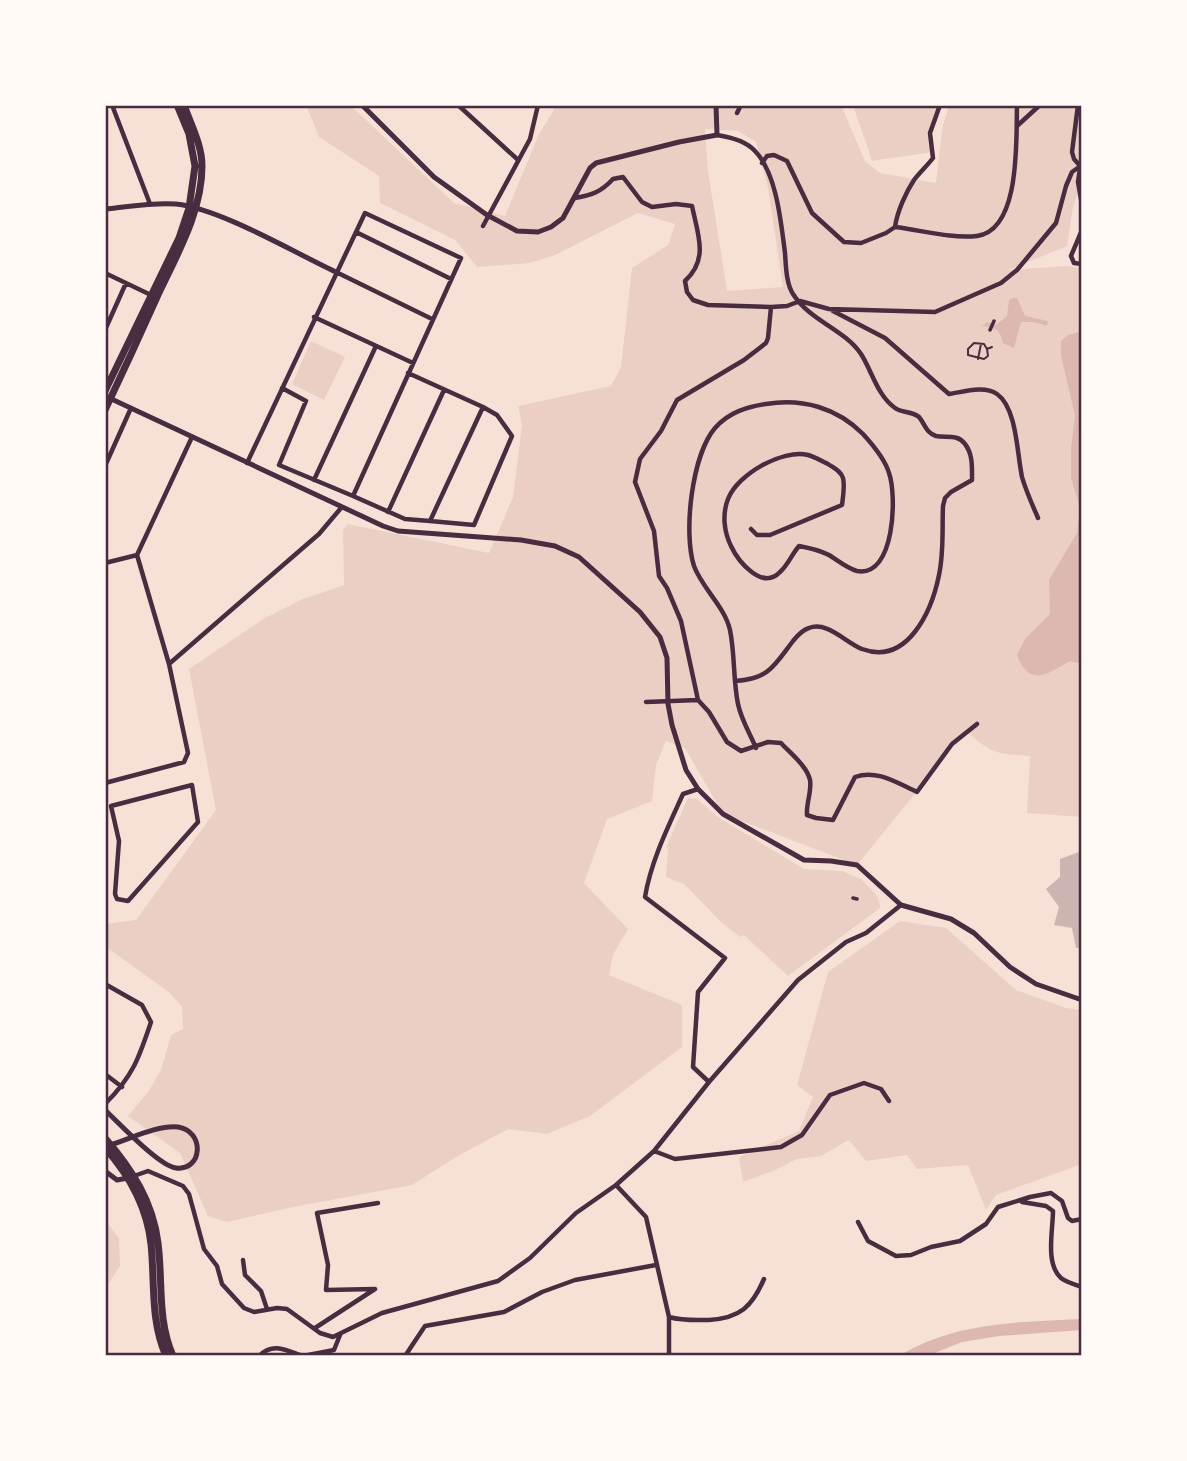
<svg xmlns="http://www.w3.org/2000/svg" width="1187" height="1461" font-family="'Nunito Sans',sans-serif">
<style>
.green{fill:#ebcfc5;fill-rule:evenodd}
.water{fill:#dcb8b0}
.building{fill:#ccb4b1}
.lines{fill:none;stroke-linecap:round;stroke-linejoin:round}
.path{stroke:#4a2c40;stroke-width:2}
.pedestrian{stroke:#4a2c40;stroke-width:3.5}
.minor{stroke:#4a2c40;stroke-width:4.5}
.tertiary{stroke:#4a2c40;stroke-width:5}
.primary{stroke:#4a2c40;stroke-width:7}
.neatline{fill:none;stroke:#4a2c40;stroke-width:2.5}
</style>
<rect width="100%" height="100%" fill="#f7e1d7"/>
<path class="green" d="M306,105h44l104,98 51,13 34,-82 18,-29h284l24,56 15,12 56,10 6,-54 7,-24h133v77l-9,25 -6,39 -58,24 57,-4 16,2v549l-55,-4 3,-57c-34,-2 -39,-3 -64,-25l-109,134 -134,-51 -38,-66 -19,-7 -10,24 -4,36 -45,18 -23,64 44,46 -15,26 -4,20 73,30v42l-92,69 -43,18 -39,-5 -52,28 -44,28 -119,22 -66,15 -19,-6 -28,-63 -52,-37 20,-24 13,-22 10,-35 12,-6 -1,-22 -12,-14 -65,-47v-22l31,-4 80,-110 -27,-141 76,-51 38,-19 41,-14 -1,-55 5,-6 141,29 24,-56 9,-72 -4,-19 93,-20 10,-19 11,-99 36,-23 7,-21 -37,-11 -83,42 -25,8 -53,4 -22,-27 -75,-37 -1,-27 -60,-39zM705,129l33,2 18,11 12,46 15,99 -56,4 -19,-120z
M853,105h86l-9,28 3,19 -61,9z
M311,341l34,16 -21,43 -32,-16z
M688,798l9,1 21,18 86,52 38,2 19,8 14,14 4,7 1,8 -92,68 -44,-41 -4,2 -18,-14 -38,-39 -18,-7 2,-29 -2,-1z
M900,921l46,7 70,62 50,18 16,2v154l-86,31 -10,15 -18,-45 -51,4 -10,-14 -41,6 -17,-21 -28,16 -24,3 -24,12 -30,11 -4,-25 60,-26 14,-34 -16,-12 31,-113z
M105,1220l14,18 1,28 -15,23z"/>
<path class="water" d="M1013,298h4l8,18 23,5 -1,5 -13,-4h-13l-7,26 -11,-5c-3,-14 -7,-15 -21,-17l5,-4 9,3 11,-9 2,-16z
M1082,331v333l-12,-3c-22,13 -41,27 -53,-6l8,-16 25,-25 -1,-34 28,-47 3,-25 -9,-30v-30l4,-32 -14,-61v-14l7,-6z
M1082,1319v11l-83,6 -37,6 -35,14h-28c55,-34 120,-34 183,-37z"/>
<path class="building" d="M1082,843v104l-6,1 -4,-20 -18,-3 5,-18 -13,-18 14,-12v-18l19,-7z"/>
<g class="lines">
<path class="path" d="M987,349l-3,-5 -10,-1 -6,6v6l16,4 4,-3 -1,-7 5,-2
M978,359l3,-15"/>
<path class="pedestrian" d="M990,330l4,-9
M853,898l4,1"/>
<path class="minor" d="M112,105l38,99
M458,105l59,54
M1078,105l-6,47 2,7 7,8
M737,113l4,-8
M1017,126l23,-21
M717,135c13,2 29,6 38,16 22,23 26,72 30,102 1,13 1,30 8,41 17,27 51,35 68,60 11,17 16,41 34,54 7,5 17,3 24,9 6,7 7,16 17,19 11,2 22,-2 29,8 8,10 7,24 7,36l-21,12 -6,6 -2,8c-1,23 1,46 -4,69 -7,35 -31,91 -77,74 -17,-7 -35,-28 -53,-21 -7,2 -12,8 -16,13 -19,25 -24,38 -58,40
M762,163l5,-7 7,-1 13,6 25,52 32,29 17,1 25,-10 9,-6c26,3 56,12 82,9 44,-6 39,-97 40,-131
M1080,168l-2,14 4,23
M575,198c17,-3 26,-6 38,-19l10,-2 19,25 10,5 24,-3 16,2c6,29 17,53 -7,75l2,11 6,8 15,5 63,2 16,-1 13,-5 29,8 106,3 66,-29 16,-13 39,-47 10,-37 6,-14 10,-7
M483,226l47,-87 8,-34
M895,227c2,-15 11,-35 19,-47 6,-8 13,-14 19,-22l-3,-25 10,-28
M1082,230l-11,26 3,7 8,1
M356,232l95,47
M336,272l96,47
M105,273l48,23
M771,307l-3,31 -2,5 -22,17 -67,40 -16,31 -21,28 -5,23 19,49 5,45 8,12 14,33 17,79 11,12 18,30 14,9 27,-9 13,1c9,10 26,23 29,37 2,11 -4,23 -3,35l9,3 17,2 22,-43c22,-8 42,6 62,15l35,-48 25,-20
M833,311l52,27 64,56c14,-2 35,-9 48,0 20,14 20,60 25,83 4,14 10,27 16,41
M314,317l99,46
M105,330l21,-47
M247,463l118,-250 96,45 -108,238 -74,-31 27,-64 -24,-13
M105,466l26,-58
M314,480l62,-134
M353,496l52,23 25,2 53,-114 -75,-34
M388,512l56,-122
M430,521l44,4 38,-89 -15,-21 -14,-8
M751,529l6,6h13l72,-30c1,-8 3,-19 1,-27 -2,-7 -9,-10 -15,-14 -6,-3 -13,-7 -20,-9 -26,-6 -70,19 -80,44 -6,15 -4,33 3,47 7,15 31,45 49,26 8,-7 12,-18 19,-26 11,2 20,4 30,9 8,5 19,14 28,16 38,7 40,-76 32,-98 -4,-14 -16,-28 -26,-39 -26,-26 -60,-36 -97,-30 -19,3 -37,8 -51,24 -23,27 -32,104 -21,138 8,22 31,41 36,64 5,24 3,50 8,74 3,15 12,30 18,44
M105,563l32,-8
M169,664l150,-130 22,-26
M646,702l52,-2
M105,783l79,-21 4,-9 -19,-89 -32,-109 55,-118
M192,785l6,37 -70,79 -11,-2 -2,-5 4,-53 -8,-35z
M698,789l-15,5c-15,33 -32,67 -38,103l80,61 -27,34 -5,75 16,15
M105,984l37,21 9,17c-12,36 -18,54 -46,82
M105,1074l17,13
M654,1151l21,8 106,-12 21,-12 28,-40 34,-12 17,6 8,12
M134,1176l14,-5 35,15 6,8 15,55 13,17 5,18 22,24 10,4 23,-4 10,1 33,24 13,4 49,-24 116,-32 32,-23 46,-45 40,-28 38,-34 55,-69 89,-102 48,-38 20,-9 35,-28
M616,1185l30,32 23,100c14,4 26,3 40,3 31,-2 43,-13 55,-41
M1022,1202l24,4 7,5c0,19 -8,53 8,67 5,4 15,7 21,9
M858,1222l10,19 28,15 15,-1 20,-8 29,-6 26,-17 12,-17 32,-10 21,-4 11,8 6,17 4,3 10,-2
M243,1260l2,15 16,16 6,18
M315,1328l60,-39 -49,1 2,-25 -11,-52 61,-10
M1082,1332v2
M259,1356c14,-14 27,-6 43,0
M303,1356l31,-6 6,-15
M405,1356l20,-30 79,-14 38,-20 33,-12 81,-15
M669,1356v-39"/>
<path class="tertiary" d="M362,105l72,72 53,38 30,16 21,1 13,-5 12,-9 27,-50 6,-5 83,-21 38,-7 -1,-30
M105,209c23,-2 47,-7 71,-5 45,5 117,48 160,68
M105,396l278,130 15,5 123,9 34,6 24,11 61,55 20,25 7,21 1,46 4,21 14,45 12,19 25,25 81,46 27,1 26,4 44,40 50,14 23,14 36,34 26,17 46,16
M105,1110c14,13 54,56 71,58 27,3 29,-37 2,-41 -21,-2 -48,12 -68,18
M105,1171l12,9 11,-2"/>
<path class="primary" d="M105,391l74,-153 10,-30 6,-42 -6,-32 -12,-29
M105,410c18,-38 35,-75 52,-113 19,-41 45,-84 45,-131 0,-21 -11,-41 -18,-61
M105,1138c27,31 48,64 53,105 5,39 -1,76 15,113
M105,1148c24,27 42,60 46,96 4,38 -1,76 15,112"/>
</g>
<rect width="1187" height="1461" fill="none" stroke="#fffaf5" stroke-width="214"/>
<rect x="107" y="107" width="973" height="1247" class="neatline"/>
</svg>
